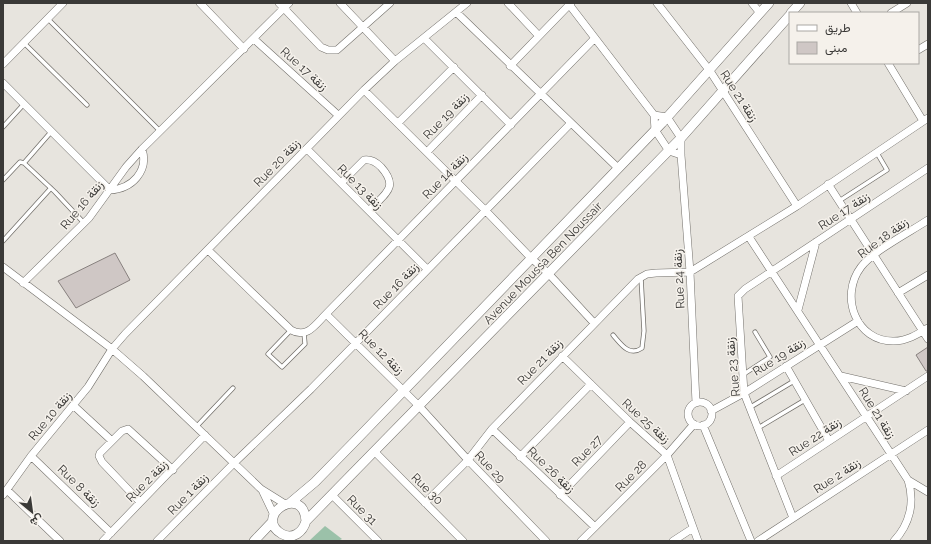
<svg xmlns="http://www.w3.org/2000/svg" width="931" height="544" font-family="Raleway,Vazirmatn,sans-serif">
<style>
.green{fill:#9bc1a9}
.building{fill:#cfc7c5;stroke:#87807e}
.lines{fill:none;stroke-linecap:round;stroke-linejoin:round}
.service-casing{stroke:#73706b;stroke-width:5}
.minor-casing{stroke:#73706b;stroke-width:8}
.tertiary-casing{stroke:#73706b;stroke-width:10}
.service{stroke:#fff;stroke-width:3.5}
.minor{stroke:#fff;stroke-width:7}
.tertiary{stroke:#fff;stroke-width:9}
.labels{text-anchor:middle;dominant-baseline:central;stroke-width:3;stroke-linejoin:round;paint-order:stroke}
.street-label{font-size:12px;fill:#3a3937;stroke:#f5f1eb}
</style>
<rect width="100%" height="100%" fill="#e7e4de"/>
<path class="green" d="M325,526l17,13 -4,2h-29z"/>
<path class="building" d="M115,253l15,27 -54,28 -18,-27z
M928,347v24h-2l-10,-16z"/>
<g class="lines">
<g class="service-casing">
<path id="service" d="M48,19l112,112
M24,43l63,62
M3,127l21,-23
M24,163l27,-31
M3,180l17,-18 4,1 31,29 29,31
M839,201l48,-31 -10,-17
M3,241l48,-53
M291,330l-23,24 14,13 23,-23 -1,-11
M613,335c8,9 16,22 29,13l2,-17 -3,-53
M744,374l26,-17 -15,-25
M749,408l45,-27
M196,427l37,-39
M758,428l47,-28"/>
</g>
<g class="minor-casing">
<path id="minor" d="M200,3l44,46
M279,3l42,44 7,3h9l53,-47
M340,3l55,58
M508,3l31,33
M568,3l86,112 1,15 14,21 12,4
M657,3l53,68 87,135
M752,3l8,10
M851,3l6,10
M456,12l162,156
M891,13l16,-10
M424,38l87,87
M254,39l84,76
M918,50l10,-6
M888,63l35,58
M3,64l60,-61
M510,66l61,-63
M3,83l107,107c22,-1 39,-19 32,-41
M364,90l121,120 46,48 17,15 46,50
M654,115l13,2 14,21v17l9,117 6,131
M398,123l56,-56
M307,149l120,120
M427,152l55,-57
M341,183l23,-23c7,-1 12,2 17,7 19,21 3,27 -12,44
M828,184l100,155
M928,220c-18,12 -55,31 -67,47 -22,29 -5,75 33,74 13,0 24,-7 34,-13
M749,237l159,243c7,22 2,44 -14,61
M208,250l83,80c16,9 24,-5 35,-16l269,-276
M3,267l109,82 31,27 118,113 24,15
M23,283l66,-65 37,-51 16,-18 147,-146
M898,293l30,-18
M798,310l18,-68
M326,314l93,92 49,54 78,81
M562,356l68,66 37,33 31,86
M786,366l43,75
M841,376l65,15
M688 414a12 12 0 1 1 24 0a12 12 0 1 1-24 0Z
M73,405l39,36
M711,411l33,-18 114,-72
M703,425l48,116
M492,429l103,98
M375,452l88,89
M31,456l80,77
M520,457l71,-73
M776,476l152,-100
M908,480l20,12
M7,490l53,51
M263,492l11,23
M3,495l28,-39 57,-69 24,-38 13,-15 239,-244 31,-29 72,-58
M332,495l46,46
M560,495l70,-73
M140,502l-38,-40 -3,-6 1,-3 22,-22 6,-2 45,41
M425,503l43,-43 24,-31 146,-150 9,-5 9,-1 34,-1 107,-66 131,-88
M793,518l-49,-125 -6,-97 7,-7 183,-121
M103,541l102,-106
M157,541l77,-78 77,-74 260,-266
M581,541l86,-86 27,-31
M673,541l20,-13
M758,541l170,-111"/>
</g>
<g class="tertiary-casing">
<path id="tertiary" d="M791,13l9,-10
M290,503l25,-21 43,-44 304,-315 107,-120
M306,521c-3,-39 -54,-4 -24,13 11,6 21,-2 24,-13l375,-383 109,-123
M254,541l19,-20"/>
</g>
<use href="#service" class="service"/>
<use href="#minor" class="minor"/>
<use href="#tertiary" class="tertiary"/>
</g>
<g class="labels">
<g class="street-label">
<text transform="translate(304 69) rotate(42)">Rue 17 زنقة</text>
<text transform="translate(739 96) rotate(57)">Rue 21 زنقة</text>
<text transform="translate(446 116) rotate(-46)">Rue 19 زنقة</text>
<text transform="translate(277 163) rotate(-46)">Rue 20 زنقة</text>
<text transform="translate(445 176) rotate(-46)">Rue 14 زنقة</text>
<text transform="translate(360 187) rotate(45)">Rue 13 زنقة</text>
<text transform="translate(82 205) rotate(-50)">Rue 16 زنقة</text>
<text transform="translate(844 211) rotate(-33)">Rue 17 زنقة</text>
<text transform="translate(883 238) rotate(-36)">Rue 18 زنقة</text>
<text transform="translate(543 263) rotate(-46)">Avenue Moussa Ben Noussair</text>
<text transform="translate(679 279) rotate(-93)">Rue 24 زنقة</text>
<text transform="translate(396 286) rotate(-46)">Rue 16 زنقة</text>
<text transform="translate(381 352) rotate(45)">Rue 12 زنقة</text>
<text transform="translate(779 357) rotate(-32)">Rue 19 زنقة</text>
<text transform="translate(540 362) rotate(-46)">Rue 21 زنقة</text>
<text transform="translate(733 367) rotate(-96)">Rue 23 زنقة</text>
<text transform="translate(877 413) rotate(58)">Rue 21 زنقة</text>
<text transform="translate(50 416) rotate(-50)">Rue 10 زنقة</text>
<text transform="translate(646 421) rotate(42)">Rue 25 زنقة</text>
<text transform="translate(815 437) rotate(-33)">Rue 22 زنقة</text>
<text transform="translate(587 451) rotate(-46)">Rue 27</text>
<text transform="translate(490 467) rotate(47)">Rue 29</text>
<text transform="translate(551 470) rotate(44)">Rue 26 زنقة</text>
<text transform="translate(631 476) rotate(-45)">Rue 28</text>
<text transform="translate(837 476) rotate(-33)">Rue 2 زنقة</text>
<text transform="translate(147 481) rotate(-45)">Rue 2 زنقة</text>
<text transform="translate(79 486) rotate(44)">Rue 8 زنقة</text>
<text transform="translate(427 489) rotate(45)">Rue 30</text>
<text transform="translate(188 494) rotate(-46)">Rue 1 زنقة</text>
<text transform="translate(362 510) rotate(45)">Rue 31</text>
</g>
</g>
<rect width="931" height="544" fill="none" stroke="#3a3937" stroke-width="8"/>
<rect x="789" y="12" width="130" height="52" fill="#f5f1eb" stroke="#aaa7a3"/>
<rect x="797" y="25" width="20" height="6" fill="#ffffff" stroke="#aaa7a3"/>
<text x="825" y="32" font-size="12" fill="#3a3937">طريق</text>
<rect x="797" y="42" width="20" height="12" fill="#cfc7c5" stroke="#aaa7a3"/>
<text x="825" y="52" font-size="12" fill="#3a3937">مبنى</text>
<g transform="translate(32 512) rotate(151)" stroke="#f5f1eb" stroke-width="3" paint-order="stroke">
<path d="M0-3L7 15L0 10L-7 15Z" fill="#3a3937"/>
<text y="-6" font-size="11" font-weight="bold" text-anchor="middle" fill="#3a3937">ش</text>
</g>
</svg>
